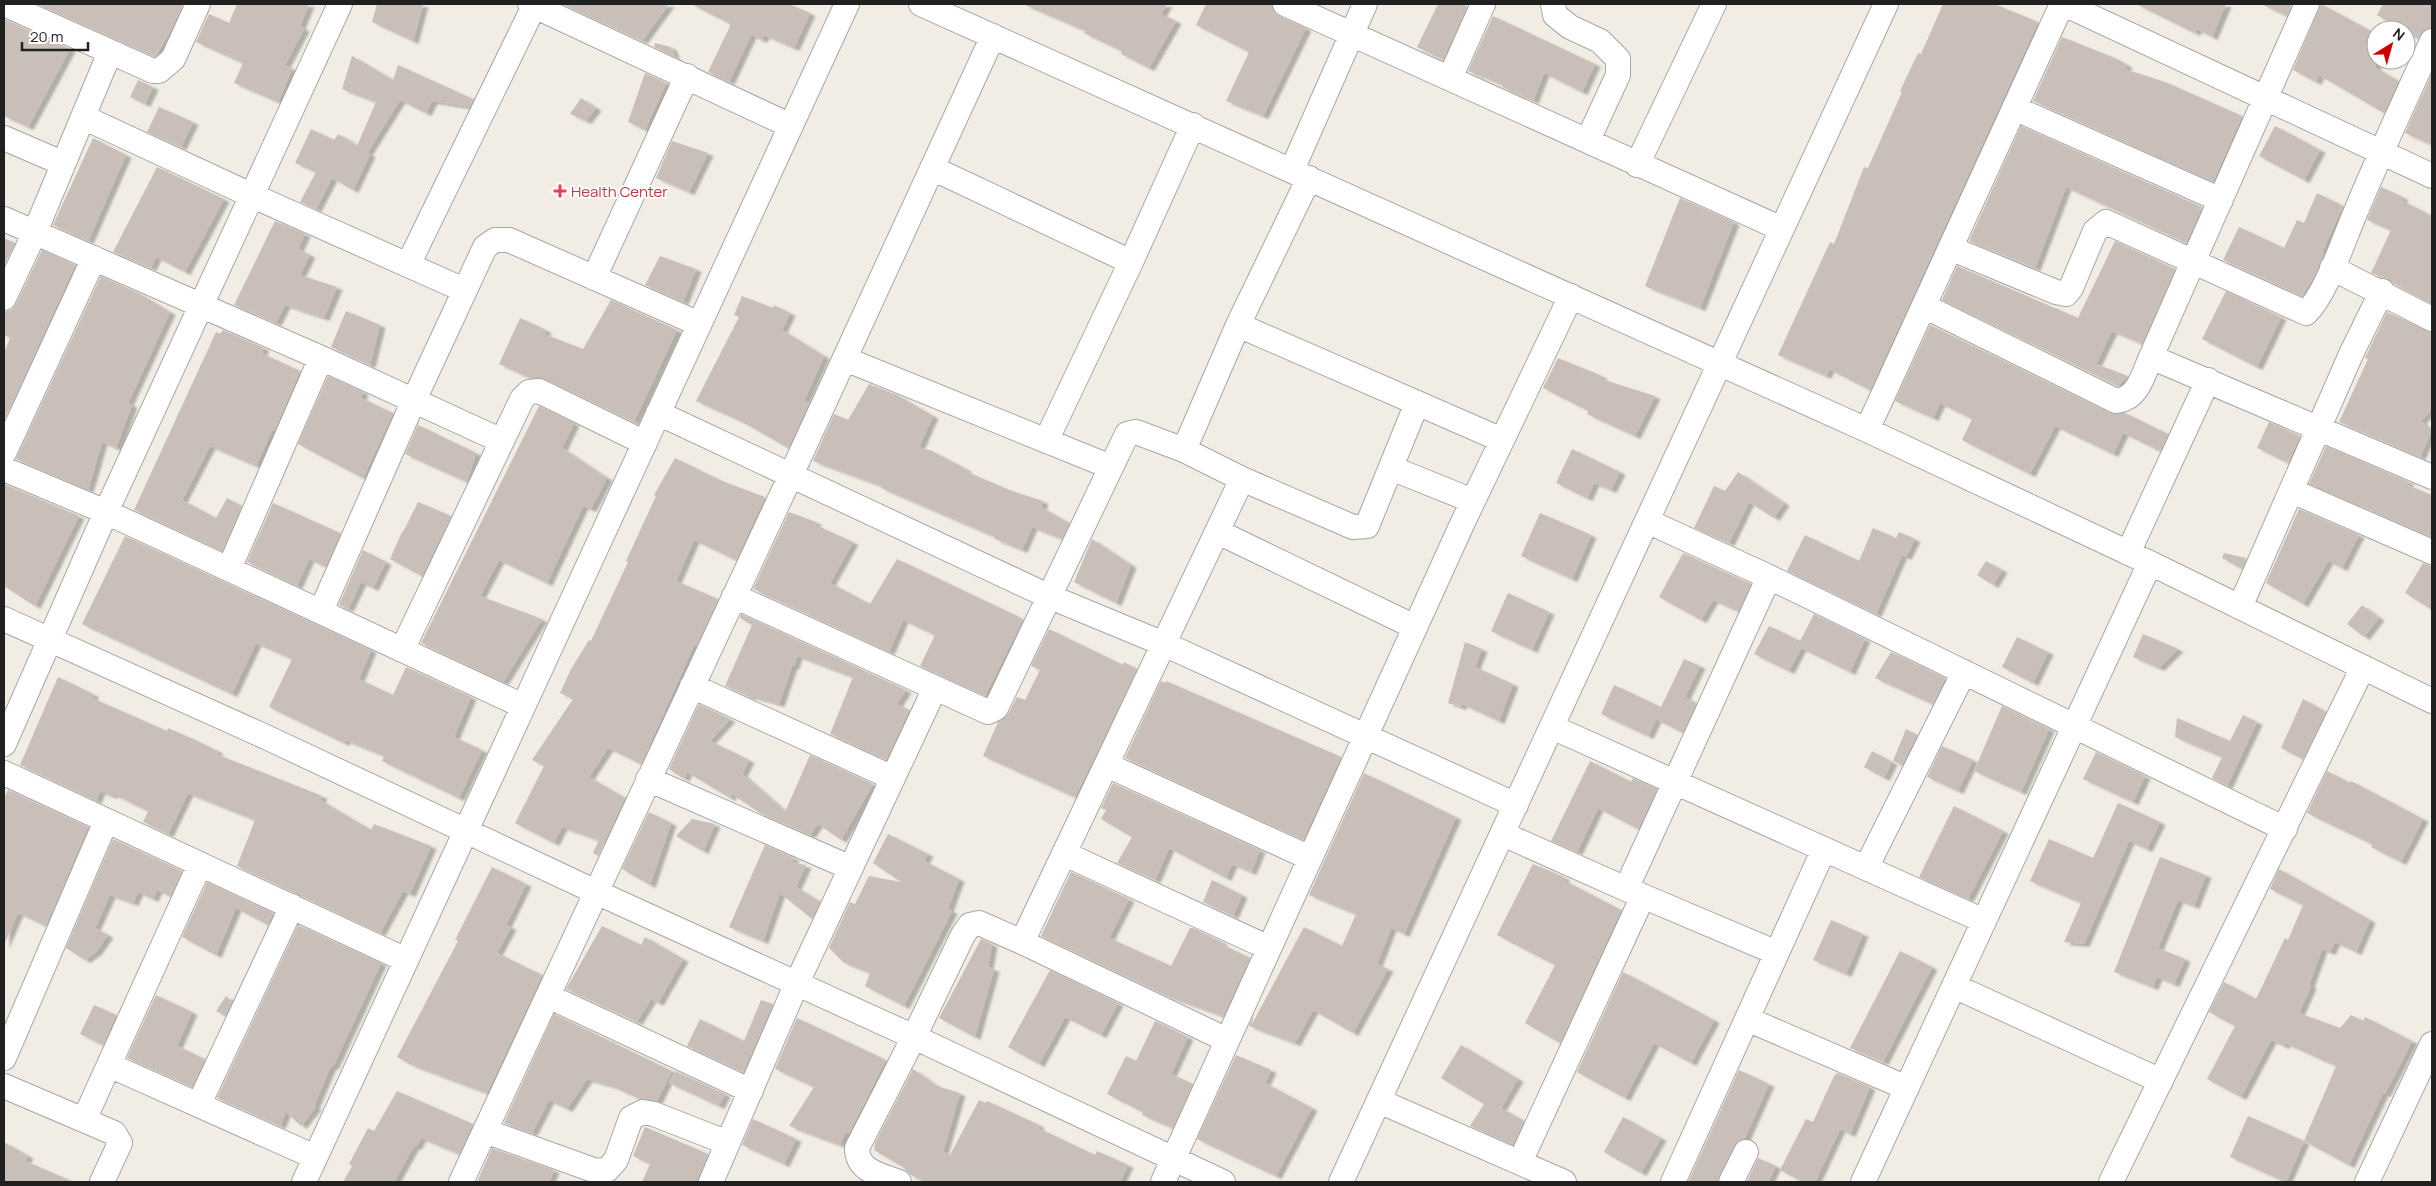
<svg xmlns="http://www.w3.org/2000/svg" width="2436" height="1186" font-family="Manrope,sans-serif">
<style>
.building{fill:#c9bfb8;filter:url(#shadow)}
.lines{fill:none;stroke-linecap:round;stroke-linejoin:round}
.minor-casing{stroke:#a7a7a7;stroke-width:26}
.minor{stroke:#fff;stroke-width:24}
.health-dot{fill:#e0444e;stroke:#fff;stroke-width:2}
.labels{text-anchor:middle;dominant-baseline:central;stroke-width:4;stroke-linejoin:round;paint-order:stroke}
.health-label{font-size:15px;fill:#be3a42;stroke:#fff;text-anchor:start}
</style>
<defs>
<filter id="shadow"><feDropShadow dx="5.5" dy="3" stdDeviation="1" flood-color="#0004"/></filter>
</defs>
<rect width="100%" height="100%" fill="#f1ede5"/>
<path class="building" d="M37,4h146l-12,26 -16,27z
M237,4h72l-9,22 4,3 -19,36 7,4 -14,33 -44,-19 9,-20 -47,-21 13,-28 20,9z
M377,4h46l-10,37 -41,-19z
M562,4h107l-27,37z
M691,4h98l21,9 -16,35 -30,-13 -2,5 -11,-5 -22,47 -21,-10 22,-46 -1,-3z
M1023,4h144l-6,10 15,7 -27,47 -28,-14 1,-3 -38,-18 2,-2z
M1206,4h66l2,8 5,4 27,12 -43,88 -37,-15 23,-49 -53,-27z
M1438,4h24l5,2 -24,54 -26,-13z
M1943,4h51l44,18 -168,368 -41,-21 -3,7 -48,-21 52,-113 4,2 30,-77 4,1 34,-76 -2,-1 18,-38 3,1z
M2136,4h90l-14,33 -15,-8 -2,4z
M2261,4h31l-5,12z
M2321,4l55,30v34l22,13 -14,32 -65,-38 -3,7 -23,-12z
M2383,4h49v24l-8,2 -6,9 -12,-7v-2h-4l-25,-15z
M1493,16l102,48 -13,28 -38,-19 -11,28 -31,-14 1,-2 -35,-14z
M4,19l66,30 -42,78 -24,-11z
M2062,37l53,21 12,7 -2,4 40,13 77,34 -29,66 -180,-81z
M655,43l16,4 4,10 -21,-10z
M352,56l41,24 5,-15 75,34 -3,8 -38,-6 -6,12 -26,-13 -33,53 3,1 -17,36 -21,-12 -16,31 -16,-7 16,-30 -21,-9 16,-34 23,11 4,-6 13,7 -3,6 4,-5 5,4 19,-44 -34,-13z
M645,73l21,10 -21,47 -17,-8z
M2432,73v72l-27,-12z
M138,80l15,7 -8,17 -15,-7z
M581,98l15,10 -10,13 -16,-7z
M159,107l34,15 -12,25 -34,-15z
M2021,126l181,81 -16,36 -120,-56 -31,81 -66,-27z
M2275,126l45,24 -16,30 -45,-24z
M93,138l33,17 -38,86 -35,-16z
M672,141l36,12 -19,39 -33,-14z
M157,167l67,32 -39,73 -29,-15 -5,11 -38,-16z
M2381,187l22,10 -2,3 31,16v88l-38,-20 -6,-5 -17,-6 20,-43 -24,-10z
M2317,193l26,13 -21,46 2,1 -8,20 -14,23 -79,-36 16,-33 45,21 13,-28 7,3z
M1680,198l54,24 -34,86 -55,-22z
M275,221l30,13 -7,15 12,6 -10,20 37,12 -13,31 -39,-13 -9,18 -42,-18z
M4,238l11,5 -11,23z
M2115,241l60,28 -33,75 -30,-13 -16,33 32,12 -10,10 -176,-86 15,-34 121,52z
M42,250l33,15 -71,156v-68l6,-15 -6,-3v-23l7,-2 5,-6z
M660,256l36,13 -13,33 -38,-17z
M101,276l39,18 30,18 -42,91 4,2 -16,43 -14,-6 -14,48 -72,-31z
M2226,291l55,26 -24,50 -55,-28z
M742,296l31,12 1,-3 16,8 -8,17 42,26 -20,45 5,2 -21,45 -47,-27 -45,-20 43,-84 -5,-2z
M611,300l66,30 -43,92 -89,-43 -15,-1 -31,-14 21,-46 26,12 -2,4 39,15z
M346,311l34,14 -10,40 -39,-18z
M2387,312l45,21v76l-11,12 10,11 -11,25 -81,-35 29,-63 -3,-1z
M1930,325l180,88h15l43,21 -8,17 -37,-18 -10,21 -58,-28 -25,48 -68,-34 10,-21 -32,-16 -7,15 -38,-17z
M223,330l41,18 -3,5 39,18 -26,60 -2,-1 -16,36 -46,-20 -28,54 34,18 11,-20 15,8 -20,45 -88,-41 82,-178 4,2z
M1558,358l44,18 -1,3 54,17 -20,40 -48,-22 2,-3 -46,-23z
M328,376l35,16 -2,6 32,15 -30,65 -65,-34z
M869,384l28,11 36,21 -14,31 13,4 34,18 -1,2 44,19 34,11 -2,6 28,16 -7,16 -30,-12 -10,23 -27,-11v-2l-114,-49 1,-2 -69,-25 21,-47 14,6z
M539,406l35,17 -12,25 45,30 -16,31 -8,-3 -36,77 -48,-23 -19,36 62,23 -39,63 -82,-39z
M2269,422l31,14 -12,27 -31,-15z
M418,425l58,28 -9,29 -62,-28z
M2326,446l83,36 -2,3 25,10v42l-123,-53z
M1572,449l48,23 -9,18 -17,-7 -7,15 -31,-15z
M675,458l47,23 43,16 -29,63 -42,-20 -18,41 42,18 -22,47 -2,-1 -53,119 -33,-16 -19,29 36,21 -27,58 -5,-3 6,-13 -37,-13 -8,16 -39,-20 29,-57 -12,-6 41,-61 -13,-6 11,-24 18,-29 2,1 37,-79 -2,-1 30,-65 -2,-1z
M1738,472l46,31 -10,15 -25,-16 -20,41 -35,-15 20,-42 11,5z
M4,484l75,32 -44,90 -31,-20z
M418,502l33,14 -29,60 -32,-17 12,-27h1z
M273,503l67,30 -14,34 -17,-8 -12,27 -50,-24z
M2299,509l60,26 -17,33 -14,-7 -25,43 -37,-21z
M789,512l27,10 -1,3 38,17 -23,41 40,21 27,-45 126,60 -38,77 -65,-30 15,-31 -32,-15 -14,32 -136,-63z
M1540,513l51,22 -19,44 -51,-23z
M1873,528l23,10 3,-6 16,7 -9,18 -4,-2 -26,59 -89,-43 18,-36 54,26z
M125,536l246,114 -12,29 34,16 13,-28 65,30 -17,40 28,13 -23,48 -77,-37 2,-5 -39,-16 -1,3 -75,-36 23,-48 -36,-16 -24,51 -150,-70z
M1092,539l39,26 -15,38 -42,-21z
M363,550l23,12 -13,26 -12,-6 -13,27 -9,-4z
M1683,553l68,31 -13,27 -25,-11 -12,20 -42,-23z
M2224,553l22,5 -4,11 -20,-11z
M1986,561l16,9 -9,15 -16,-10z
M2423,563l9,3v44l-27,-17z
M1508,593l41,19 -17,38 -41,-19z
M2362,605l17,13 -15,19 -17,-13z
M741,614l165,76 -9,14 12,6 -23,50 -56,-26 23,-57 -56,-21 -3,10h-2l-13,38 -28,-8 -1,1 -25,-11 27,-61 -12,-7z
M1814,614l51,25 -15,33 -49,-24 -12,23 -35,-17 15,-28 31,15z
M1049,629l74,36 1,-3 13,7 -62,128 -92,-41 15,-34 10,-8 9,-17 8,3 15,-30 -9,-4z
M2143,634l35,15 -19,19 -26,-11z
M2017,637l31,15 -15,31 -31,-16z
M1465,642l17,7 -7,18 38,17 -14,37 -37,-17 -1,3 -13,-4z
M1891,652l54,26 -12,26 -58,-26z
M1684,659l16,7 -15,31 11,6 -13,30 -27,-14 -8,17 -47,-22 13,-29 47,22z
M58,677l35,17 -1,4 75,33 1,-3 27,12 23,11 -2,3 106,42 -2,4 51,30 3,-6 57,22 -21,48 -7,-3 -23,42 -143,-67 18,-46 -67,-27 -20,41 -25,-12 5,-11 -35,-17 -1,2 -12,-5 -4,10 -76,-36z
M1161,681l4,2 1,-2 175,76 -38,83 -178,-82z
M2303,699l23,13 -23,47 -22,-11z
M699,704l31,15 -20,22 39,19 -7,14 43,38 25,-57 63,29 -32,56 -23,-16 -8,11 -50,-22 -28,-19 -2,4 -43,-26 -3,7 -15,-10z
M2002,706l47,23 -28,63 -47,-21z
M2243,715l14,7 -30,64 -15,-8 10,-21 -47,-20 2,-19 53,23z
M1906,729l11,6 -15,30 -9,-4z
M1942,746l31,14 -15,31 -31,-14z
M1872,751l20,11 -8,16 -20,-11z
M2096,752l49,24 -12,26 -50,-23z
M1590,761l41,21 2,-4 24,11 -19,40 -40,-21 -21,44 -26,-11z
M2327,771l23,12 1,-2 72,38 -22,43 -30,-15 1,-3 -65,-31z
M1364,773l92,44 -52,117 -13,-6 -14,36 11,5 -35,64 -40,-23 -18,33 -46,-17 5,-12 -2,10 52,-97 38,19 14,-32 -47,-19z
M1113,783l147,67 -9,22 -19,-8 -6,14 -57,-30 -14,32 -38,-17 15,-26 -31,-18 5,-9 -5,-2z
M8,790l80,37 -42,99 -28,-13 -14,32v-147z
M2118,803l42,19 -13,27 -18,-8 -45,103 -20,-2 17,-39 -51,-22 19,-42 44,19z
M1954,806l49,25 -35,68 -49,-22z
M649,812l22,11 -21,62 -28,-16z
M692,819l23,5 -12,27 -27,-15z
M888,834l40,20 -4,7 35,18 -11,30 4,2 -48,95 -39,-20 5,-13 -27,-11 -14,-14 21,-46 5,2 14,-28 32,6 -28,-19z
M113,839l69,32 -12,25 -13,-6 -4,9 -15,-7 -5,11 -23,-8 -15,33 13,7 -12,17 -11,8 -19,-12z
M765,845l29,13 -3,4 15,3 -10,22 24,15 -8,17 -32,-26 -17,48 -34,-14z
M2160,857l46,18 -12,31 -16,-6 -20,48 27,11 -11,25 -17,-7 -4,10 -39,-15z
M1533,864l31,13 -1,3 58,30 -61,133 -35,-20 30,-58 -58,-30z
M492,867l34,17 -20,41 5,2 -14,26 45,22 -55,118 -75,-28 -15,-8 61,-116 -3,-1z
M2279,869l91,51 -14,32 -21,-10 -5,10 -8,-3 -13,36 2,1 -12,27 41,15 11,-13 12,6 2,-4 47,24 -27,53 -2,-1 -34,72 -45,-24 32,-75 -51,-23 -1,3 -13,-6 -30,57 -34,-18 28,-53 -26,-14 15,-30 32,17 29,-61 3,2 15,-35 -33,-16z
M1071,872l58,27 -20,39 62,28 19,-38h3l29,14 -1,2 29,14 -27,58 -56,-20 -126,-60z
M1212,880l30,15 -9,21 -30,-14z
M207,882l66,31 -5,12 -32,-17 -20,47 -34,-18z
M1831,920l32,14 -17,40 -33,-14z
M298,925l83,38 -48,104 -2,-1 -17,40 2,1 -15,19 -15,-14 -6,14 -63,-28z
M602,926l39,19 4,-8 38,22 -25,44 -7,-4 -14,23 -71,-33z
M981,939l11,5 -4,23 6,2 -19,68 -36,-19z
M1900,951l32,16 -49,95 -33,-14z
M1050,970l68,33 -17,32 -36,-18 -26,47 -31,-17z
M1623,972l91,48 -23,43 -37,-20 -29,55 -48,-26z
M156,995l36,17 -15,34 28,13 -13,28 -65,-29z
M226,996l6,5 -7,15 -9,-5z
M761,1000l12,4 -30,68 -56,-26 13,-27 44,22z
M94,1005l22,10 -13,30 -23,-11z
M554,1014l118,57 -15,30 -17,-2 -28,-13 -25,-7 -20,30 -18,-9 -17,33 -28,-10z
M797,1018l89,42 -37,73 -4,-1 -5,13 -51,-19 25,-39 -39,-18z
M1155,1021l33,16 -17,37 22,10 -20,44 -31,-13 1,-3 -36,-18 19,-38 10,5z
M1461,1045l57,34 -17,29 23,13 -11,24 -43,-19 14,-22 -43,-26z
M1236,1055l35,15 -6,13 47,25 -36,68 -79,-37z
M913,1069l24,17 23,7 -17,59 7,3 29,-55 7,3 1,-2 52,24 -1,3 57,27 2,-4 31,14 -8,17h-195l-14,-7 -8,-8 -29,-17 1,-7z
M1739,1070l30,14 -24,54 -11,8 -17,36h-29z
M675,1071l50,23 -6,12 -50,-23z
M1837,1073l33,14 -20,47 -10,-5 -25,53h-12l-23,-12 26,-51 7,3 21,-46z
M397,1091l76,33 -14,30 -38,-16 -5,9 -2,-1 -20,36h-51l9,-16 -3,-2 19,-36 6,3z
M2248,1116l56,25 -18,41 -56,-25z
M1623,1117l38,21 -20,35 -37,-21z
M753,1119l43,20 -12,25 -42,-19z
M645,1127l63,27 -11,28h-55l8,-18 -17,-8z
M4,1142l24,14 -3,5 49,21h-70z
M492,1148l62,22 -5,12h-72z
M1758,1158l18,8 -8,16 -21,-1z"/>
<g class="lines">
<g class="minor-casing">
<path id="minor" d="M4,4l149,67h6l14,-12 25,-55
M530,4l261,122
M921,4l946,426 283,133 282,138
M1285,4l497,225
M1553,4l2,11 15,12 30,14 18,18v16l-30,65
M2064,4l368,172
M1450,78l33,-74
M2014,108l207,92
M83,117l170,79 211,94
M4,138l58,25
M1637,165l77,-161
M932,168l199,94
M1292,170l73,-166
M4,219l317,139 181,83
M1950,248l106,44 10,2 5,-6 24,-57 11,-9 200,91c21,-20 38,-75 50,-102 24,-57 50,-114 76,-170
M408,265l126,-259
M2332,268l100,51
M594,278l93,-202
M4,298l31,-66 75,-180
M1924,306l192,95c22,-2 27,-26 35,-44l156,-353
M1238,325l264,115
M2151,357l281,120
M845,359l266,108
M658,413l390,183 116,48 352,161
M1867,430l195,-426
M1046,441l85,-179 62,-137
M1184,450l54,-125 71,-147
M4,453l90,-195
M1391,468l82,33
M4,469l102,43 417,194
M2292,491l140,61
M1647,521l122,56 516,252
M1218,532l197,95
M2128,553l80,-173
M229,569l92,-211
M734,596l254,116 8,-4 131,-274 9,-2 48,18 58,29 111,48 14,-1 50,-123
M2240,607l112,-255 30,-61
M321,611l93,-211 71,-153 10,-7h14l190,84
M4,619l264,119 328,154 318,145 309,145
M402,650l120,-251 7,-7 10,-1 106,52
M692,686l201,92
M1552,727l432,194
M4,744l102,-232 234,-508
M1107,765l203,93
M4,773l402,187
M648,779l203,89
M1503,834l123,55 151,64
M1065,854l204,94
M1866,868l98,-196
M1626,889l143,-312
M1022,942l220,-463
M1954,986l207,95
M548,996l203,95
M1747,1019l160,69
M4,1058l102,-237
M109,1065l206,92
M4,1086l110,47 6,10 -18,39
M1379,1101l185,81
M199,1104l93,-198
M84,1120l116,-256
M485,1131l111,40 11,-1 9,-10 15,-42 12,-6 11,2 74,29
M1520,1162l123,-266
M304,1182l543,-1178
M461,1182l330,-707 202,-439
M711,1182l85,-197 139,-297
M899,1182c-19,-7 -42,-11 -42,-34l57,-111 49,-102 7,-10 9,-2 43,19 205,98
M1163,1182l300,-660 108,-226
M1341,1182l545,-1178
M1673,1182l151,-333
M1731,1182l15,-30
M1863,1182l287,-619
M2111,1182l252,-515
M2367,1182l65,-138"/>
</g>
<use href="#minor" class="minor"/>
</g>
<path class="health-dot" d="M557.5 183.5h5v5h5v5h-5v5h-5v-5h-5v-5h5z"/>
<g class="labels">
<g class="health-label">
<text x="571" y="191">Health Center</text>
</g>
</g>
<rect width="2436" height="1186" fill="none" stroke="#202020" stroke-width="10"/>
<g transform="translate(2391 45) rotate(37)"><circle r="24" fill="#ffffff" stroke="#a6a6a6"/>
<path d="M0-4L9 19L0 12L-9 19Z" fill="#cf0002"/>
<text y="-8" font-size="14" font-weight="bold" text-anchor="middle" fill="#202020">N</text>
</g>
<path d="M22 42v8h66v-8" fill="none" stroke="#202020" stroke-width="2.5"/>
<text x="30" y="42" font-size="15" fill="#202020" stroke="#ffffff" stroke-width="4" paint-order="stroke">20 m</text>
</svg>
